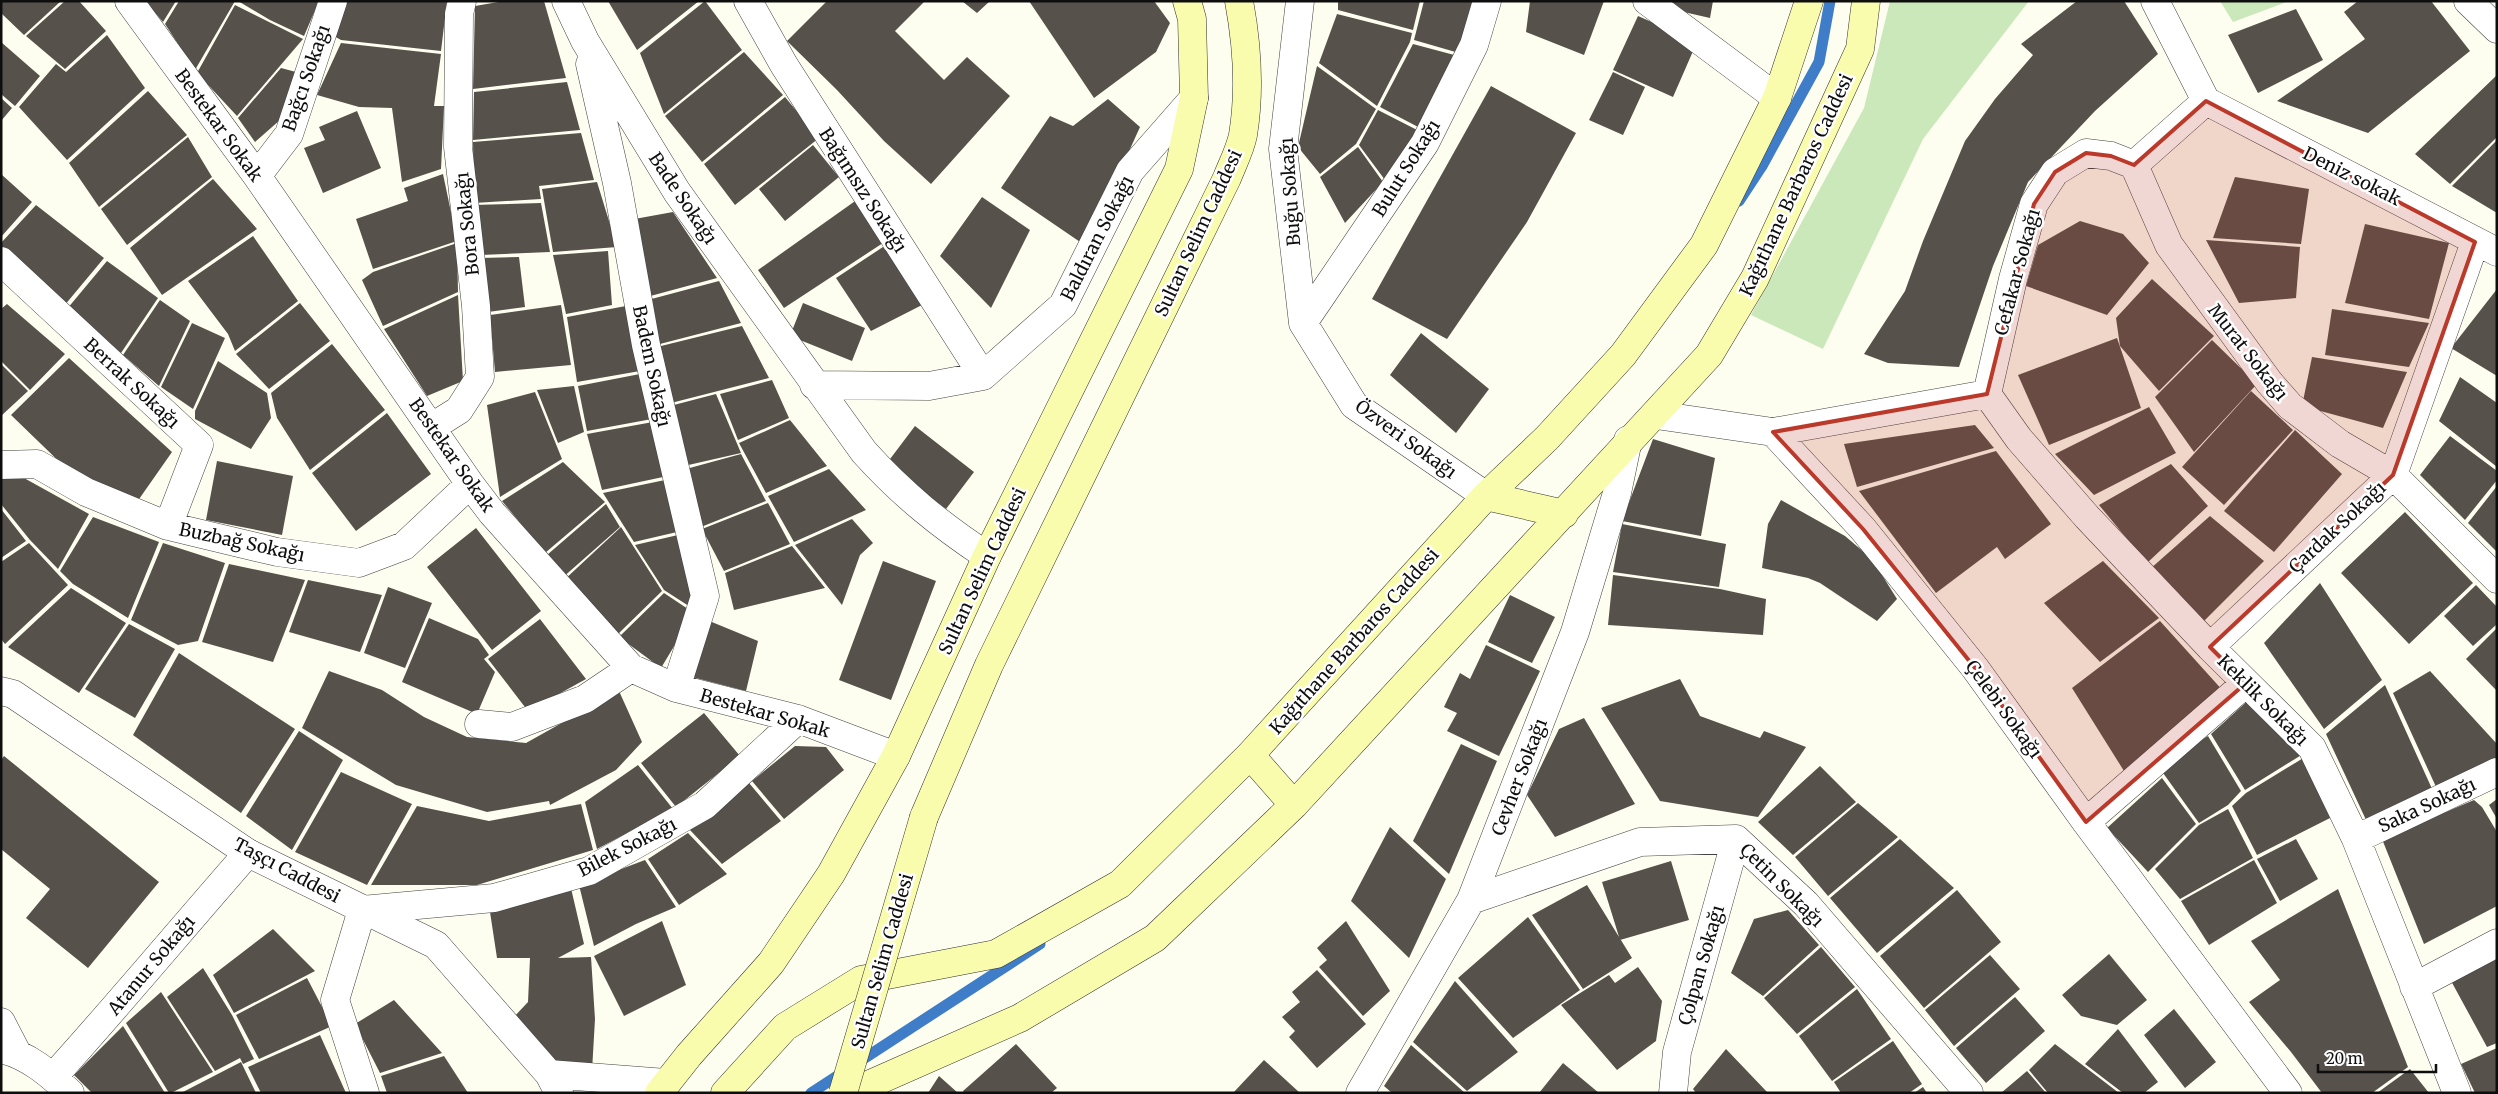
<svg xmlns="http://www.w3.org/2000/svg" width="2498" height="1094" font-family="Merriweather,serif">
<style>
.grass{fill:#cbe8ba}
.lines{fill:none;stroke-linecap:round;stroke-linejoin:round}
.stream{stroke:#3f7dc9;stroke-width:11}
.building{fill:#56514b}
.minor-casing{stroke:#414141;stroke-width:29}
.tertiary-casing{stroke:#414141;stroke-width:29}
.secondary-casing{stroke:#303030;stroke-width:29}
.minor{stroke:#fff;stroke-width:28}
.tertiary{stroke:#fff;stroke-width:28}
.secondary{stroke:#f9fcad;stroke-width:28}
.secondary-bridge-casing{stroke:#303030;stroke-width:29;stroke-linecap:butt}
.secondary-bridge{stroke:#f9fcad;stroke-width:28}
.marked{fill:#ba392a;fill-opacity:0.2;stroke:#ba392a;stroke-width:4;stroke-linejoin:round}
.labels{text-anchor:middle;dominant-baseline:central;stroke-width:5;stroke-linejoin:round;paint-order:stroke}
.street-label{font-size:18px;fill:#0e0e0e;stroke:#fff}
</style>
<rect width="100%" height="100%" fill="#fefef0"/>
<path class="grass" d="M1890,1h139l-106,138 -100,210 -72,-34 113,-207z
M2220,1h69l-56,21z"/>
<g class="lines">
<path class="stream" d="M1739,201l23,-35 57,-104 11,-61
M811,1093l229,-149"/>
</g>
<path class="building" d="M1,1h60l-37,34 -23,-22z
M65,1h14l27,30 -41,38 -39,-33z
M145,1h31l-13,21z
M179,1h56l-40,69 -30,-46z
M238,1h81l-15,35 -34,-16z
M344,1h103l-6,50 -100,-11 -9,-5z
M504,1h40l22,77 -93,11 2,-83z
M608,1h91l-62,49z
M705,1l37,49 -78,64 -24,-61z
M827,1h98l-30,30 49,49 23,-23 43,39 -79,88 -47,-43 -47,-51 -50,-49z
M962,1h28l-13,12z
M1029,1h125l16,22 -14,29 -62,46z
M1338,1h82l-7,29 -75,-20z
M1424,1h50l-15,52 -45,-13z
M1530,1h74l-20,54 -58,-23z
M1663,1h50l-3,17 -48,-11z
M2077,1h47l34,53 -63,57 -67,71 -35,84 -34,101 -71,-4 -24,-9 41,-63 18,-50 42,-100 30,-42 38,-44 -12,-11z
M2358,1h73l39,50 -102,82 -91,-32 88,-62 -21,-27z
M235,5l68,34 -66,77 -40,-43z
M2296,9l27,51 -65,33 -30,-58z
M1337,14l75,19 -2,9 -33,64 -58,-43z
M1638,16l59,26 -24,55 -60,-27z
M107,35l38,53 -78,72 -48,-53 37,-43 10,8z
M1,42l39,34 -25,30 -14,-12z
M341,43l100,11 -7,52h10l-3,63 -39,13 -10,-74 -33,-1 -42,-12z
M1413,44l45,12 -38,72 -40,-21z
M744,52l39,43 -81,67 -37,-46z
M1317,66l59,43 -20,35 -36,30 -22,-27z
M281,68l15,4 -16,48 -25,22 -17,-24z
M1613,72l32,15 -22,48 -34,-15z
M2497,75v62l-47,47 -35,-30z
M567,82l13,48 -107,10 1,-48z
M1491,86l85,47 -49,89 -80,117 -75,-40z
M148,91l39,44 -88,72 -30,-44z
M785,97l34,41 -84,67 -31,-41z
M1,98l11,10 -11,13z
M1108,99l32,28 -54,119 -85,-58 49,-72 23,10z
M1378,110l41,21 -34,49 -26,-35z
M357,111l24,57 -58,25 -19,-45 21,-8 -6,-13z
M581,133l13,47 -55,6 2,13 -67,4 -1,-61z
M188,137l24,40 -85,68 -26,-36z
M2497,140v73l-45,-27z
M813,145l26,32 -54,44 -26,-32z
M1358,147l25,35 -38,41 -25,-46z
M1,174l31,28 -31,35z
M443,174l14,67 -84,28 -17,-50 52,-18 -4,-13z
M2235,177l74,12 -8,55 -88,-6z
M213,179l44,50 -95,66 -32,-47z
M597,182l20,65 -64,5 -11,-63z
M982,197l48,33 -39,78 -51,-52z
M858,199l28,42 -102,67 -26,-38z
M541,203l9,49 -69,3 -8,-50z
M36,205l68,53 -40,48 -63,-56v-7z
M673,212l44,66 -74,20 -14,-78z
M2080,221l43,13 26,29 -42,52 -81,-29 12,-41z
M2365,224l84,19 -20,76 -84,-16z
M253,236l45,65 -63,50 -7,-17 -40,-53z
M2206,240l94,7 -4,51 -57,5z
M457,243l1,49 -75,34 -21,-46 11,-8z
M889,243l33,62 -51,26 -35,-53z
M608,251l4,54 -46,9 -13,-59z
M519,257l6,50 -37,5 -7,-54z
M107,261l51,37 -37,55 -54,-44z
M2152,279l62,57 -55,55 -39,-45 -4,-28z
M719,281l22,42 -85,22 -12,-44z
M2497,289v87l-46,-28z
M458,295l5,86 -36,15 -43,-67z
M160,300l30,21 -31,65 -36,-31z
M300,303l30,38 -61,48 -33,-35z
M803,303l62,25 -13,33 -62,-25z
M7,304l58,50 -35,36 -29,-29v-52z
M561,305l10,60 -76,7 -5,-57z
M626,306l14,65 -63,11 -10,-65z
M2332,309l97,14 -20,44 -84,-12z
M192,323l33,15 -32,71 -32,-22z
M742,326l27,52 -98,25 -14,-56z
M1421,333l68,56 -33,44 -66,-58z
M2117,338l24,70 -92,37 -31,-70z
M2212,340l45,44 -63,68 -39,-55z
M332,344l53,66 -75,60 -33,-52 -6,-25z
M2312,357l95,15 -24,56 -81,-22z
M69,358l103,94 -35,50 -65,-28 -61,-59z
M218,361l49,32 4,25 -20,31 -56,-30v-8z
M1,364l27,27 -27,25z
M640,374l12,45 -65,12 -9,-45z
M2460,377l37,26v64l-58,-46z
M772,380l17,38 -51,22 -18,-46z
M574,386l10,46 -26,11 -21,-53z
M2251,391l42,39 -69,75 -42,-38z
M535,392l27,67 -62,38 -13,-92z
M716,394l25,59 -57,13 -14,-60z
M2149,407l27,46 -82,42 -39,-41z
M387,413l44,61 -75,57 -44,-58z
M790,420l37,46 -61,27 -27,-50z
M653,422l10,55 -61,13 -15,-56z
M1975,425l19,23 -137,39 -13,-43z
M915,426l59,46 -28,37 -59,-46z
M2295,430l47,44 -68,78 -50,-41z
M2450,436l47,35v9l-32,40 -45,-45z
M1653,439l62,19 -14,78 -79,-15z
M1996,451l55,73 -46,35 -8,-12 -61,46 -77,-102z
M741,454l25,47 -65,26 -15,-58z
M217,461l76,15 -11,59 -76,-15z
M563,462l42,40 -60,51 -43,-52z
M2171,464l37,42 -61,57 -48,-58z
M829,469l37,41 -72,32 -26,-46z
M15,473l74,41 -31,55 -28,-29 -29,-36v-25z
M665,480l12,52 -43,10 -31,-49z
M2497,486v66l-29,-29z
M1781,500l64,36 27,23 25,40 -20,22 -57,-38 -12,-5 -46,-10 6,-44z
M768,503l22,41 -66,27 -22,-42z
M606,504l14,23 -59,52 -14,-24z
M1,509l25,32 -25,17z
M2405,512l68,71 -64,61 -68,-71z
M2210,516l54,45 -62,62 -52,-54z
M93,517l66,25 -31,76 -55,-34 -13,-13z
M852,519l21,24 -13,12 -18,50 -47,-60z
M1622,524l104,20 -7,43 -106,-15z
M621,527l41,64 -45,44 -54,-54z
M476,528l65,83 -49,39 -65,-83z
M678,535l17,75 -31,-20 -29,-45z
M29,543l39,42 -63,59 -4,-5v-77z
M163,543l62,20 -27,78 -20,4 -47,-25z
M792,546l33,42 -91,22 -9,-37z
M883,561l53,20 -45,119 -52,-20z
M2103,561l56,57 -59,44 -56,-59z
M229,564l76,16 -32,82 -71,-20z
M1613,575l107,14 46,10 -3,36 -155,-10z
M308,580l74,15 -22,57 -71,-20z
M2320,583l62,97 -58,49 -60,-86z
M2476,585l21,22v17l-24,22 -29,-30z
M388,587l44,16 -27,65 -41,-15z
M71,588l55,35 -47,70 -71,-46z
M664,593l30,20 -33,55 -42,-31z
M1510,595l45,22 -23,46 -44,-21z
M429,618l49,21 11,16 -5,4 11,13 -18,42 -75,-32z
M540,619l46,60 -58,32 -40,-52z
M707,620l51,21 -12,50 -54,-14z
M2160,621l65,72 -96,86 -57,-91z
M129,624l46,25 -40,69 -50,-29z
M2497,628v63l-31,-32z
M1486,645l54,26 -41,85 -52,-25 10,-18 -13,-6 16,-34 10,6z
M179,653l116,76 -54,84 -108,-78z
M329,671l53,19 42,27 43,20 59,6 93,-52 23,51 -26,28 -66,35 -1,-4 -62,11 -91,-27 -94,-57z
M2430,671l67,73v15l-60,30 -44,-96z
M1680,679l20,37 60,22 4,-7 42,16 -48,70 -98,-16 -59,-93z
M2385,685l48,106 -66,31 -41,-88z
M2252,697l51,57 -58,36 -34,-56z
M704,713l36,43 -64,51 -35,-44z
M1584,718l51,86 -80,33 -28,-42 32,-66z
M299,731l44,29 -51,90 -46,-34z
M2208,736l33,55 -13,14 -29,18 -41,-57z
M1461,744l36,17 -48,113 -36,-33z
M795,746l31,1 18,23 -60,49 -32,-38z
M4,756l155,126 -71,86 -62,-50 24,-29 -49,-40v-89z
M2305,757l27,60 -75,38 -25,-49 14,-13z
M638,765l35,44 -76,40 -12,-47z
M1820,766l36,36 -63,53 -35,-33z
M341,772l71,32 -45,81 -72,-33z
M2162,778l34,46 -48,48 -41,-44z
M749,783l32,38 -59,43 -32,-34z
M2497,799v20l-8,-14z
M2474,800l8,7 15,25v74l-73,38 -42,-105z
M1858,803l40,34 -70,59 -33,-39z
M581,804l12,46 -116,35h-106l46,-79 72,15z
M2228,809l25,49 -73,41 -25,-30 44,-44z
M1390,827l56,52 -37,79 -58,-57z
M688,833l39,41 -48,31 -31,-46z
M1900,839l54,49 -77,65 -47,-55z
M2296,839l22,40 -38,22 -23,-42z
M645,860l31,47 -40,17 -42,22 -15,-61z
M2254,860l23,43 -68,42 -28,-44z
M1671,861l18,59 -69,20 -18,-58z
M570,884l14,60 -26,14 33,-1 4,62 -3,52 -36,3 -43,-56 15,-16 2,-44h-33l-7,-46z
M1587,885l45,73 -49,31 -51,-74z
M2338,889l70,178 -36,26h-50l-31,-41 -42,-50 31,-22 -29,-39z
M1957,890l44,52 -77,66 -44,-52z
M1788,910l31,35 -56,51 -32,-23 23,-54z
M1528,917l52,73 -67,48 -55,-60z
M662,921l24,64 -62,31 -30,-60z
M1346,921l44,70 -27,25 -44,-49 8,-7 -10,-12z
M273,929l42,42 -81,42 -21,-38z
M1821,947l34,40 -58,47 -33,-36z
M2109,954l38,46 -30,25 -36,-9 -19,-21z
M1990,955l30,34 -66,57 -29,-36z
M2497,955v88l-10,4 -37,-68z
M1638,967l24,34 -6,40 -39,29 -56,-65 48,-30 6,8z
M203,968l29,47 22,44 -11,5 -3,-6 -25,13 -48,-74z
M1317,970l49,54 -49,44 -28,-31 6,-6 -13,-14 18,-15 -8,-10z
M307,978l25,48 -73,33 -23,-44z
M1455,981l63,71 -51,39 -54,-49z
M1857,989l34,50 -59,42 -33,-45z
M161,992l52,80 -42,21h-2l-43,-70z
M2015,997l30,34 -59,52 -30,-35z
M394,1000l48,53 -62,20 -25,-49z
M2174,1009l42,53 -31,26 -41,-53z
M123,1026l42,67h-73l-18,-18z
M2118,1029l40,53 -14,11h-21l-38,-29z
M320,1035l26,58h-85l-13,-26z
M1893,1041l29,43 -13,9h-68l-7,-11z
M1016,1044l41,44 -6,5h-87l-1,-2z
M2055,1044l64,49h-71l-19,-23z
M1411,1045l54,48h-73l-8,-7z
M2497,1048v45h-22l-14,-29z
M1726,1049l42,44h-72l-3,-4z
M444,1056l24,37h-81l-6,-17z
M1264,1060l36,33h-67z
M241,1062l15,31h-75z
M1563,1063l36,30h-60z
M2410,1069l19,24h-52z
M2027,1071l19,22h-45z
M939,1076l19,17h-30z
M1923,1087l4,6h-13z"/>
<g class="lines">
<g class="minor-casing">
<path id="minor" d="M129,1l128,175 213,308 22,29 139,155 45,20 122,31 98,37
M566,1l19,40 92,151 187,260c38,42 76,73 123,104
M748,1l36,64 199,311
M1300,1l-17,148 20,174 51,82 132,91
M1647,1l130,97
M2155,1l51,100
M2468,1l29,28
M590,64l27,119 29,162 59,251 -29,92
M2206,101l291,151
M2134,165l35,80 100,137 21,24 50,38 53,31 104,104
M257,176l32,-42 44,-133
M1,261l198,184 -31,81
M1303,323l122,-180 49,-98 13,-44
M814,385l115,1 54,-10 80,-71 67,-134 64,-73
M1987,394l32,45 68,78 123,130 102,101 44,91 101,254
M1656,415l117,17 90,97 112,139 111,154 202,271
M432,427l27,-17 21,-33 -4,-71 -18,-159 1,-133 3,-13
M1773,432l214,-38 26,-115 21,-75 21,-32 31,-19 25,3 23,9 72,-64
M1,465l36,-1 49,28 82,34 109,26 82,11 45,-17 66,-62
M2210,647l183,-172 82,-233
M479,724l33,3 73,-28 46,-31
M2086,822l160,-139
M2356,839l141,-67
M1471,900l169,-58 96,-3 70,65 163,189
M2414,987l83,-44
M1,1022l16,31
M1,1049c27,6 49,25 69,44
M53,1077c67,-74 130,-150 195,-224
M365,1093l-30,-93 27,-90 132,-12 95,-27 116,-66 93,-86
M1360,1093l111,-193 104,-268 42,-139 11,-53
M1673,1093l4,-41 59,-213"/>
</g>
<g class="tertiary-casing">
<path id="tertiary" d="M1,691l12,3 235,159 188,92 113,129 10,19
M549,1074l117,9"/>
</g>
<g class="secondary-casing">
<path id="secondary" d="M1486,496l78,18
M1250,755l44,50
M924,817l65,-152 238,-487c5,-13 13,-28 16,-43 7,-43 4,-91 -4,-134
M659,1093l30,-38 82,-92 60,-89 65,-118 91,-200 192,-387 15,-71 -2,-79 -5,-18
M725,1093l60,-66 76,-47 135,-26 124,-70 130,-129 236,-259 61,-58 76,-83 81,-110 73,-147 32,-97
M850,1093l170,-75 135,-80 139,-133 415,-450 46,-77 105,-229 6,-48"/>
</g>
<use href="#minor" class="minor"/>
<use href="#tertiary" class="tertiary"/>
<use href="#secondary" class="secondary"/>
<g class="secondary-bridge-casing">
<path id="secondary-bridge" d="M843,1093l81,-276"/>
</g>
<use href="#secondary-bridge" class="secondary-bridge"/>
</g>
<path class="marked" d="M2206,101l269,141 -82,233 -183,172 36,36 -160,139 -111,-154 -112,-139 -90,-97 214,-38 47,-190 21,-32 31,-19 25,3 23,9z"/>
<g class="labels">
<g class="street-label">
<text transform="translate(306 78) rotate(-71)">Bağcı Sokağı</text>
<text transform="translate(219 125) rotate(54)">Bestekar Sokak</text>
<text transform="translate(1406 168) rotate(-58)">Bulut Sokağı</text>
<text transform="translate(2352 176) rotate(27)">Deniz sokak</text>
<text transform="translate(1796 185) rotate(-65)">Kağıthane Barbaros Caddesi</text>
<text transform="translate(863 190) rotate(57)">Bağımsız Sokağı</text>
<text transform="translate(1290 192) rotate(-94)">Buğu Sokağı</text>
<text transform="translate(683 198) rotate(56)">Bade Sokağı</text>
<text transform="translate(467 224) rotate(-96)">Bora Sokağı</text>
<text transform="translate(1198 233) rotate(-65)">Sultan Selim Caddesi</text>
<text transform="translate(1097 238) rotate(-63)">Baldıran Sokağı</text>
<text transform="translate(2017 272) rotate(-75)">Cefakar Sokağı</text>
<text transform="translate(2248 352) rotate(52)">Murat Sokağı</text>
<text transform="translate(652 366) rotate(78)">Badem Sokağı</text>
<text transform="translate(132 383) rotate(43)">Berrak Sokağı</text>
<text transform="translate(1406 439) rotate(36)">Özveri Sokağı</text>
<text transform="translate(452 455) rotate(55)">Bestekar Sokak</text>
<text transform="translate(2337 527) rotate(-43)">Çardak Sokağı</text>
<text transform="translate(242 542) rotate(12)">Buzbağ Sokağı</text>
<text transform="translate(982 571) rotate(-65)">Sultan Selim Caddesi</text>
<text transform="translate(1354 641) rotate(-48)">Kağıthane Barbaros Caddesi</text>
<text transform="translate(2263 700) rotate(45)">Keklik Sokağı</text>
<text transform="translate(2004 709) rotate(54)">Çelebi Sokağı</text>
<text transform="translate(765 713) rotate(16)">Bestekar Sokak</text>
<text transform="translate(1519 777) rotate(-69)">Cevher Sokağı</text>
<text transform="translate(2427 805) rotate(-25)">Saka Sokağı</text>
<text transform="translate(627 847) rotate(-27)">Bilek Sokağı</text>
<text transform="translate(287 870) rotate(28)">Taşçı Caddesi</text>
<text transform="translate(1782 885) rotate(45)">Çetin Sokağı</text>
<text transform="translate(882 961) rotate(-74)">Sultan Selim Caddesi</text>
<text transform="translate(151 965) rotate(-50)">Atanur Sokağı</text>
<text transform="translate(1701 965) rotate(-74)">Çolpan Sokağı</text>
</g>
</g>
<rect width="2498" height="1094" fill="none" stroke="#0e0e0e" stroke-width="5"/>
<path d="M2318 1064v8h118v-8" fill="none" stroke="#0e0e0e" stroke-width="2.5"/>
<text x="2326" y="1064" font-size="15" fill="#0e0e0e" stroke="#ffffff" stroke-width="4" paint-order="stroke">20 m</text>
</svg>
